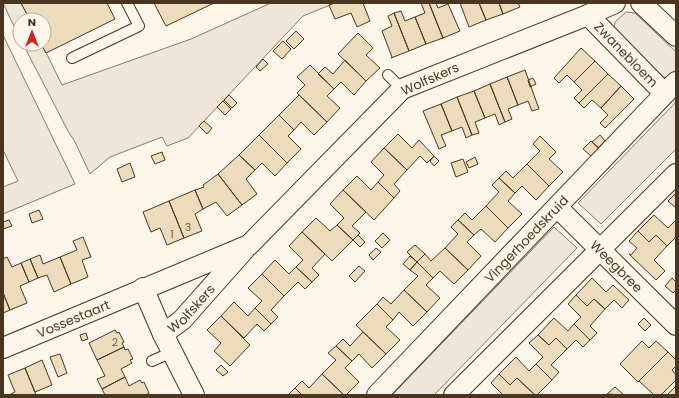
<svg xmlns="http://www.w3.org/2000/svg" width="679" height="398" font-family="Poppins,sans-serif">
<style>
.green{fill:#ede6d9;stroke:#887966}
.building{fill:#ecdcbc;stroke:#4a3520}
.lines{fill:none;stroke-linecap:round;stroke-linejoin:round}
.lane-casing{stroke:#4a3520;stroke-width:12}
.street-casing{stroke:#4a3520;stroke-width:22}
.lane{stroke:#fbf6e9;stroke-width:10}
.street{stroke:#fbf6e9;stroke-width:20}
.labels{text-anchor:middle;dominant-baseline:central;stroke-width:3;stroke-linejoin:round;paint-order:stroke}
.number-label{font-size:11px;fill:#725f47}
.street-label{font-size:13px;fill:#4a3520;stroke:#fbf6e9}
</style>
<rect width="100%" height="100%" fill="#fbf6e9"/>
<path class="green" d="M3,3h18l9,17h-10v19z
M271,3h64l-32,13 -115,122 -21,8 -5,-9 -52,20 -20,17 -15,-32 -7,-11 -45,-87h19l20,41 129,-46z
M626,12l9,1 41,39v18l-8,7 -8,1 -47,-48 2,-8z
M3,35l72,149 -72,30v-27l15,-6 -15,-31z
M676,102v47l-75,75 -23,-21z
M554,227l23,21 -143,147h-42z"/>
<path class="building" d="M21,3h86l8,16 -69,34 -5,-9h3v-24h-14z
M154,3h60l-48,23z
M335,3h28l7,18 -13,6 -6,-14 -16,6 -6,-14z
M421,3h8l14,35 -17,6 -11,-27 10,-4z
M429,3h7l2,5 10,-4 12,27 -17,7z
M460,3h19l7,17 -17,7z
M479,3h20l4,11 -17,6z
M499,3h19l2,4 -17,7z
M401,11l4,10 10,-4 11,27 -17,7 -15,-38z
M394,13l15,38 -18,7 1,-1 -10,-26 10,-5 -4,-10z
M296,31l8,8 -10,10 -8,-8z
M358,33l15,15 -7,7 14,13 -14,13 -28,-27z
M283,41l8,8 -9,10 -9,-8z
M581,48l14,13 -21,21 -7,-7 -8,8 -5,-5z
M263,59l5,5 -8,7 -4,-4z
M345,60l21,21 -12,14 -13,-13 -7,7 -16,-15 7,-7 8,7z
M595,61l13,13 -29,29 -5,-5 8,-8 -8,-8z
M310,65l24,24 -7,7 13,12 -13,14 -30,-29 8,-8 -8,-8z
M525,70l14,39 -7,2 -4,-10 -10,4 -11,-28z
M608,74l13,12 -20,22 -9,-8 -8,8 -5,-5z
M507,77l11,28 -10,4 4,10 -7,3 -15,-38z
M533,78l3,6 -6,3 -2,-7z
M490,84l15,38 -6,3 -4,-11 -10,4 -11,-27z
M621,86l13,13 -29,29 -5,-5 8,-8 -7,-7z
M474,91l11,27 -10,4 4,11 -7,2 -15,-38z
M229,95l8,8 -5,5 -8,-8z
M299,95l28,27 -13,13 -13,-13 -7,8 -15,-15z
M457,97l15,38 -6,3 -4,-11 -10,4 -11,-27z
M223,101l8,8 -6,6 -8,-8z
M441,104l11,27 -11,4 5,11 -7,3 -16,-38z
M279,115l15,15 -6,6 13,13 -14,14 -28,-28z
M204,121l8,7 -5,6 -8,-8z
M398,134l14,14 7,-8 15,16 -7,7 -7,-7 -13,14 -23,-22z
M259,135l28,28 -12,13 -13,-13 -7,7 -16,-15z
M600,135l5,6 -7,7 -6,-6z
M540,136l16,16 -7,7 14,13 -14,14 -22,-22 13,-13 -7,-7z
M591,141l8,7 -8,8 -8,-7z
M384,148l23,22 -13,14 6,7 -6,7 -16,-16 6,-7 -13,-13z
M162,152l3,8 -10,4 -4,-8z
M239,155l16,15 -9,9 11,15 -15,11 -24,-31z
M434,156l5,5 -5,5 -4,-5z
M475,157l3,7 -9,4 -3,-6z
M463,159l5,13 -12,5 -5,-14z
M130,163l5,14 -13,5 -5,-13z
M527,164l22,22 -13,14 -14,-14 -7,7 -16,-15 7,-7 7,7z
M218,174l24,31 -15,11 -11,-14 -13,7 -8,-19 9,-3 -1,-2z
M357,176l14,14 7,-8 16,16 -20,22 -31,-30z
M499,178l16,15 -7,8 14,13 -14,14 -22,-22 13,-14 -7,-7z
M195,190l8,19 -8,5 7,17 -18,7 -15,-37z
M343,190l23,22 -14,14 8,7 -7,7 -16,-15 7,-7 -14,-14z
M676,193v15l-8,-7z
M169,201l15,37 -17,7 -7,-17 -9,4 -8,-20z
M486,206l22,22 -13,14 -14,-13 -7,6 -16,-15 7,-7 7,7z
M39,210l4,9 -11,4 -3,-9z
M654,215l14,13 7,-7 1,2v14l-9,9 -11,-11 -7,7 -11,-11z
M316,218l14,13 7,-6 16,15 -21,21 -30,-29z
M9,220l3,6 -9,3v-7z
M458,220l16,15 -7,7 14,14 -13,14 -23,-22 13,-14 -7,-7z
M638,231l11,11 7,-7 11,11 -13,14 11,11 -9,9 -27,-26 2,1 6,-7 -8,-7z
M302,232l23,22 -13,14 7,7 -7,7 -16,-15 7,-7 -14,-14z
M383,233l7,7 -8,8 -7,-7z
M358,235l7,7 -5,5 -7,-7z
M83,237l8,20 -9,3 6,17 -17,7 -11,-27 17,-7 -4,-9z
M415,245l10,9 -8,8 -10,-10z
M376,248l5,4 -8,8 -4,-5z
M445,248l23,22 -14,14 -14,-13 -7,7 -16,-16 8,-8 6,7z
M40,255l3,9 17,-7 11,27 -17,8 -7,-17 -9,3 -8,-19z
M410,256l7,6 -7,8 -7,-6z
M7,257l5,10 9,-4 8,19 -9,4 7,17 -17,7 -7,-17v-34z
M30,259l8,19 -9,4 -8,-19z
M275,260l14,14 7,-7 16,15 -7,7 -7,-7 -14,14 -22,-22z
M417,262l16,16 -7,7 14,13 -13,14 -23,-22 14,-14 -8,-6z
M359,266l6,5 -10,11 -6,-6z
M262,274l22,22 -13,14 7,7 -7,7 -16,-16 7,-7 -14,-13z
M592,278l14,14 7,-7 16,15 -7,8 -8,-8 -9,9 -11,-10 -7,7 -11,-11z
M672,278l4,4v8l-3,3 -8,-7z
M404,290l23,22 -14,14 -14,-14 -6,8 -16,-16 6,-7 8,7z
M3,293l7,17 -7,3z
M576,295l11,11 7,-7 11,10 -15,17 7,7 -7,7 -16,-16 7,-7 -13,-13z
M234,302l14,14 7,-8 16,16 -7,7 -7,-7 -13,14 -23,-22z
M377,304l16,16 -7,7 14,13 -14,14 -30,-29z
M221,316l29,29 -20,21 -16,-15 7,-8 -14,-13z
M554,318l14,13 6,-7 16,16 -7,7 -7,-7 -9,9 -11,-11 -7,7 -11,-10z
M644,318l7,7 -6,6 -7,-7z
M115,330l2,3 2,-1 5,10 -2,1 2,4 -27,13 -8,-17z
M363,332l23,22 -14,14 -13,-14 -7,7 -16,-15 7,-7 7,7z
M86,333l2,6 -6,2 -2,-6z
M538,335l11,10 7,-7 11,11 -16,16 8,7 -7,8 -16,-16 7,-7 -14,-14z
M642,341l7,7 7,-7 12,11 -30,30 -18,-18z
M336,346l16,15 -7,7 14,14 -13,13h-2l-22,-21 14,-14 -8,-7z
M124,347l1,3 3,-1 5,10 -3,1 2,3 -11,6 4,8 -23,12 -5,-10 8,-3 -8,-16z
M668,352l8,8v6l-4,4 4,5v5l-15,15h-7l-15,-14z
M60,354l7,19 -9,4 -8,-20z
M516,357l13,14 7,-7 16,16 -15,15h-2l-18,-17 -7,7 -11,-11z
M42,360l10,25 -17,7 -10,-24z
M221,365l7,7 -5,4 -7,-6z
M25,368l11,27h-27l6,-3 -7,-17z
M322,374l22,21h-42l-7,-7 7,-7 7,7z
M499,374l11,11 7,-7 18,17h-32l-12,-12z
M125,377l4,9 11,-6 2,3 2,-1 5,11 -2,1v1h-42l-3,-6z
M676,386v9h-9z
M615,387l8,7 -1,1 -15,-1z
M295,388l7,7h-14z"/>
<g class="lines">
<g class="lane-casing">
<path id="lane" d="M72,58l67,-32 -12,-23
M388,75l14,14
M152,361l20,-9"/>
</g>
<g class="street-casing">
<g id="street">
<path d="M641,3l35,33"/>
<path id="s1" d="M588,15l76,78"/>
<path id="s2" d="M557,207l119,118"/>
<path d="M143,288l20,46 31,61"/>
<path id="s3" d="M163,334l19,-14 63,-71"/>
<path id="s4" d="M3,348l246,-103 153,-156 186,-74 27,-12"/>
<path id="s5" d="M377,395l299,-313"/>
<path d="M454,395l222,-221"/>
</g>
</g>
<use href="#lane" class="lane"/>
<use href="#street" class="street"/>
</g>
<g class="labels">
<g class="number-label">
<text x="188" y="227">3</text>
<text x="172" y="234">1</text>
<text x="115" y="342">2</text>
</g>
<g class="street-label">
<text stroke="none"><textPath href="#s1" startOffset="55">Zwanebloem</textPath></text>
<text transform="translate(430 79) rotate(-24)">Wolfskers</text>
<text stroke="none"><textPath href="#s5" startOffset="216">Vingerhoedskruid</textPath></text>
<text stroke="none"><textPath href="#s2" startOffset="84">Weegbree</textPath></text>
<text stroke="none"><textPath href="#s3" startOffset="38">Wolfskers</textPath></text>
<text stroke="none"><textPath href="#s4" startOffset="76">Vossestaart</textPath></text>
</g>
</g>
<rect width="679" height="398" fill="none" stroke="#4a3520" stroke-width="8"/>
<g transform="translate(32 32)"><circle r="19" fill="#fbf6e9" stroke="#b4a999"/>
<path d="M0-3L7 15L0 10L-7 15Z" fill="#c62828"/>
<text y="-6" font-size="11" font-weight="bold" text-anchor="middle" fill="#4a3520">N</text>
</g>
</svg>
